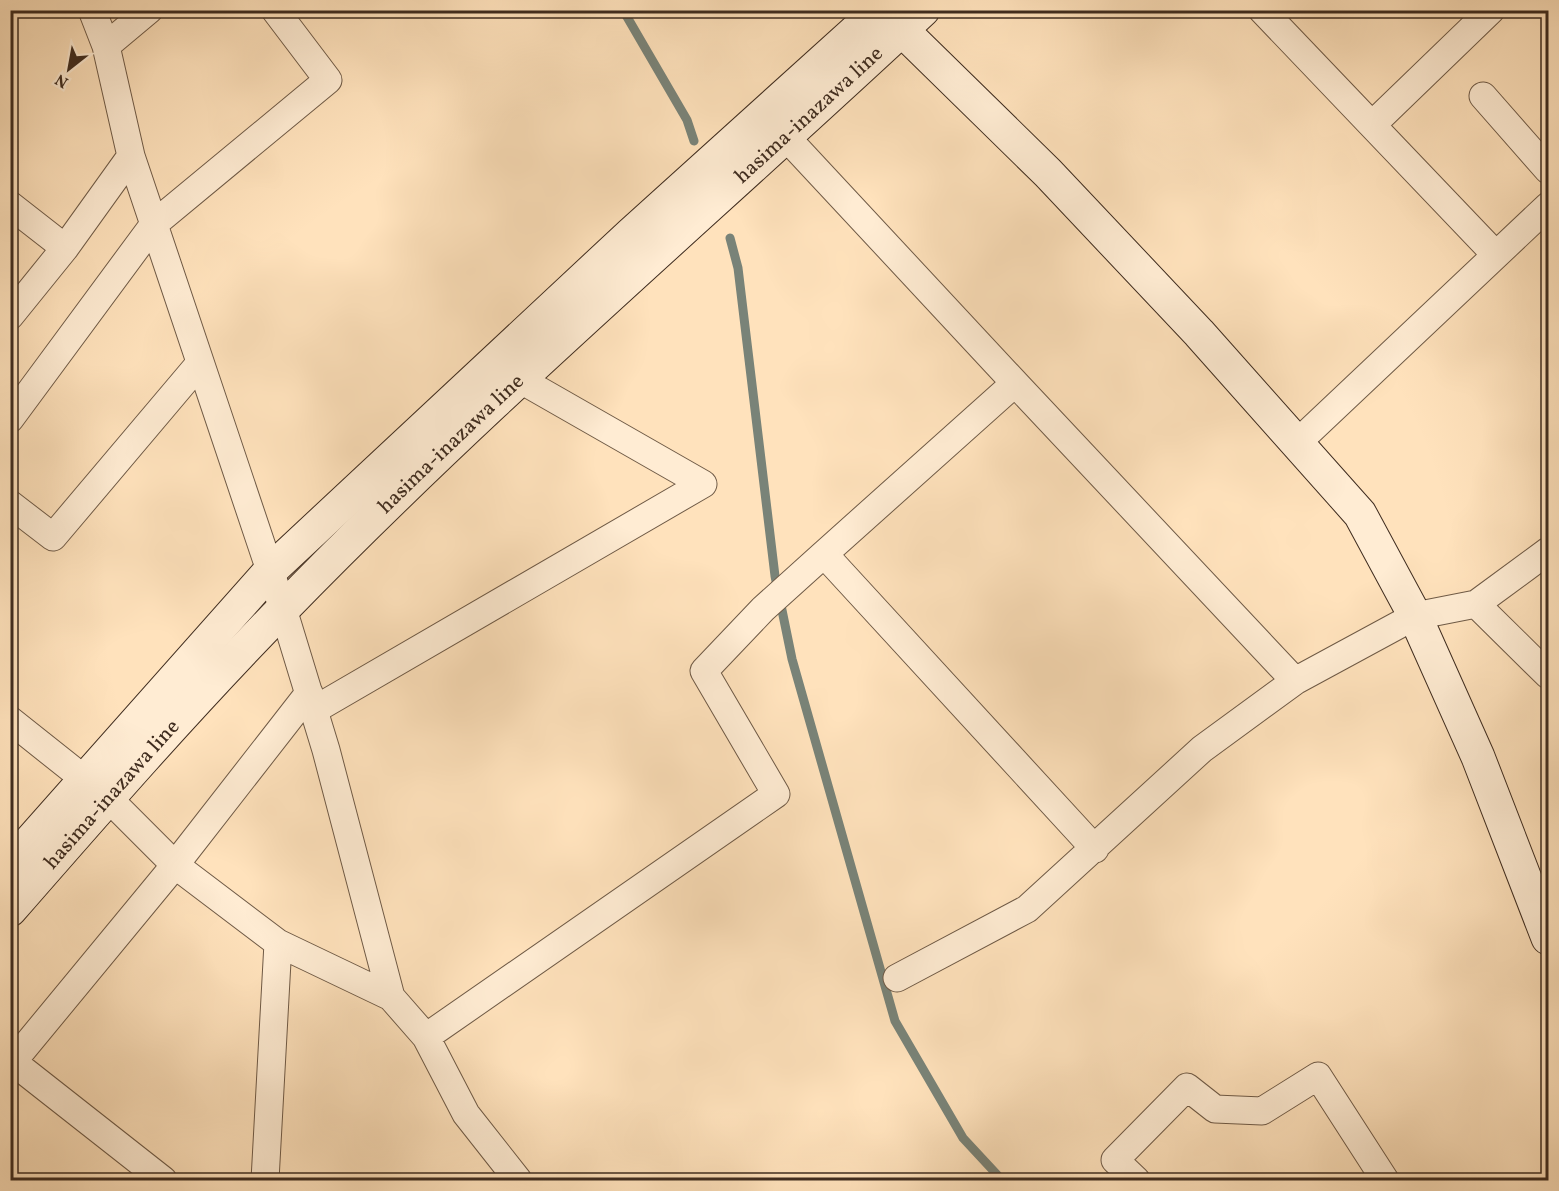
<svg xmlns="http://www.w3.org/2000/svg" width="1559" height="1191" font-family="Vollkorn,serif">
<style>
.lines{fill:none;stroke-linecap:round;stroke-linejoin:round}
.stream{stroke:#798378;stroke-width:9}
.street-casing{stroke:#6f5a46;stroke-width:29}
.secondary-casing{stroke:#3f2c1f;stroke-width:35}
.street{stroke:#ffecd3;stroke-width:27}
.secondary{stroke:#ffecd3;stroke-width:33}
.labels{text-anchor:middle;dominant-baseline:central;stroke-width:5;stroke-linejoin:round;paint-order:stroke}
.street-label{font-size:21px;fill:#3f2c1f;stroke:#ffecd3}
</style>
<rect width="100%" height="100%" fill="#ffe2bc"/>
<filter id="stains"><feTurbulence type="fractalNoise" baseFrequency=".00333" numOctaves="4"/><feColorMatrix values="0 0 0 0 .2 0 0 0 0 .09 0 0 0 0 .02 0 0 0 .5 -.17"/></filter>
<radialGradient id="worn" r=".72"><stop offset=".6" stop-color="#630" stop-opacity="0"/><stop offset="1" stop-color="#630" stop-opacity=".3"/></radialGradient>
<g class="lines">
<path class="stream" d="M623,10l64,110 7,21
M730,238l8,30 37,308 17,83 103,362 68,117 39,42"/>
<g class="street-casing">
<path id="street" d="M92,10l14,36 25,110 152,453 43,141 65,247
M1262,10l234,245
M106,46l43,-36
M1483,96l65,74
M1372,125l119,-115
M785,136l230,247 -191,171 271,295
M10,205l55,43
M10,316l55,-68 66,-92
M1015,383l280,298
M10,419l144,-195 174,-144 -53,-70
M1297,443l251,-237
M10,504l43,33 147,-174
M1476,604l72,71
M314,710l389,-226 -182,-104
M10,720l98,78 67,67 103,78 113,54 35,40 40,77 52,66
M897,978l130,-69 175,-160 93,-68 120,-65 61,-12 72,-53
M426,1037l350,-243 -72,-123 59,-62 61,-55
M13,1062l150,118
M10,1065l165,-200 134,-172
M265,1180l13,-237
M1136,1180l-21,-20 72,-73 28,22 47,2 56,-35 67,104"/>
</g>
<g class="secondary-casing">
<g id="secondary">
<path d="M902,30l146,143 151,160 161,181 55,102 63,141 70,181"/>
<path d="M10,864l260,-293 361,-337 248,-224"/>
<path id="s1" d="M10,910c89,-102 178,-204 273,-301 203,-209 426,-399 640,-599"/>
</g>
</g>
<use href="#street" class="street"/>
<use href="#secondary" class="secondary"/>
</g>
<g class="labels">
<g class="street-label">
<text stroke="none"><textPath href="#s1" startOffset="1128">hasima-inazawa line</textPath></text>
<text stroke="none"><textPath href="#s1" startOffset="642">hasima-inazawa line</textPath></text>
<text stroke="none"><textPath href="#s1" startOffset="154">hasima-inazawa line</textPath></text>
</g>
</g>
<rect width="1559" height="1191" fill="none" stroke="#ffe2bc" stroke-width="36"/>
<rect x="12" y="12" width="1535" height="1167" fill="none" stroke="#3f2c1f" stroke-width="3"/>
<rect x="18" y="18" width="1523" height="1155" fill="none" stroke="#3f2c1f" stroke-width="1.5"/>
<g transform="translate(69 69) rotate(211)" stroke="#ffecd3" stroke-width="4.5" paint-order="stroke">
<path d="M0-4.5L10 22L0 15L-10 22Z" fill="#3f2c1f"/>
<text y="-9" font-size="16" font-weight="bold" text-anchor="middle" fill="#3f2c1f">N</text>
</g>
<rect width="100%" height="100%" filter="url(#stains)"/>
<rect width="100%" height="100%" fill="url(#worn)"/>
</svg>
